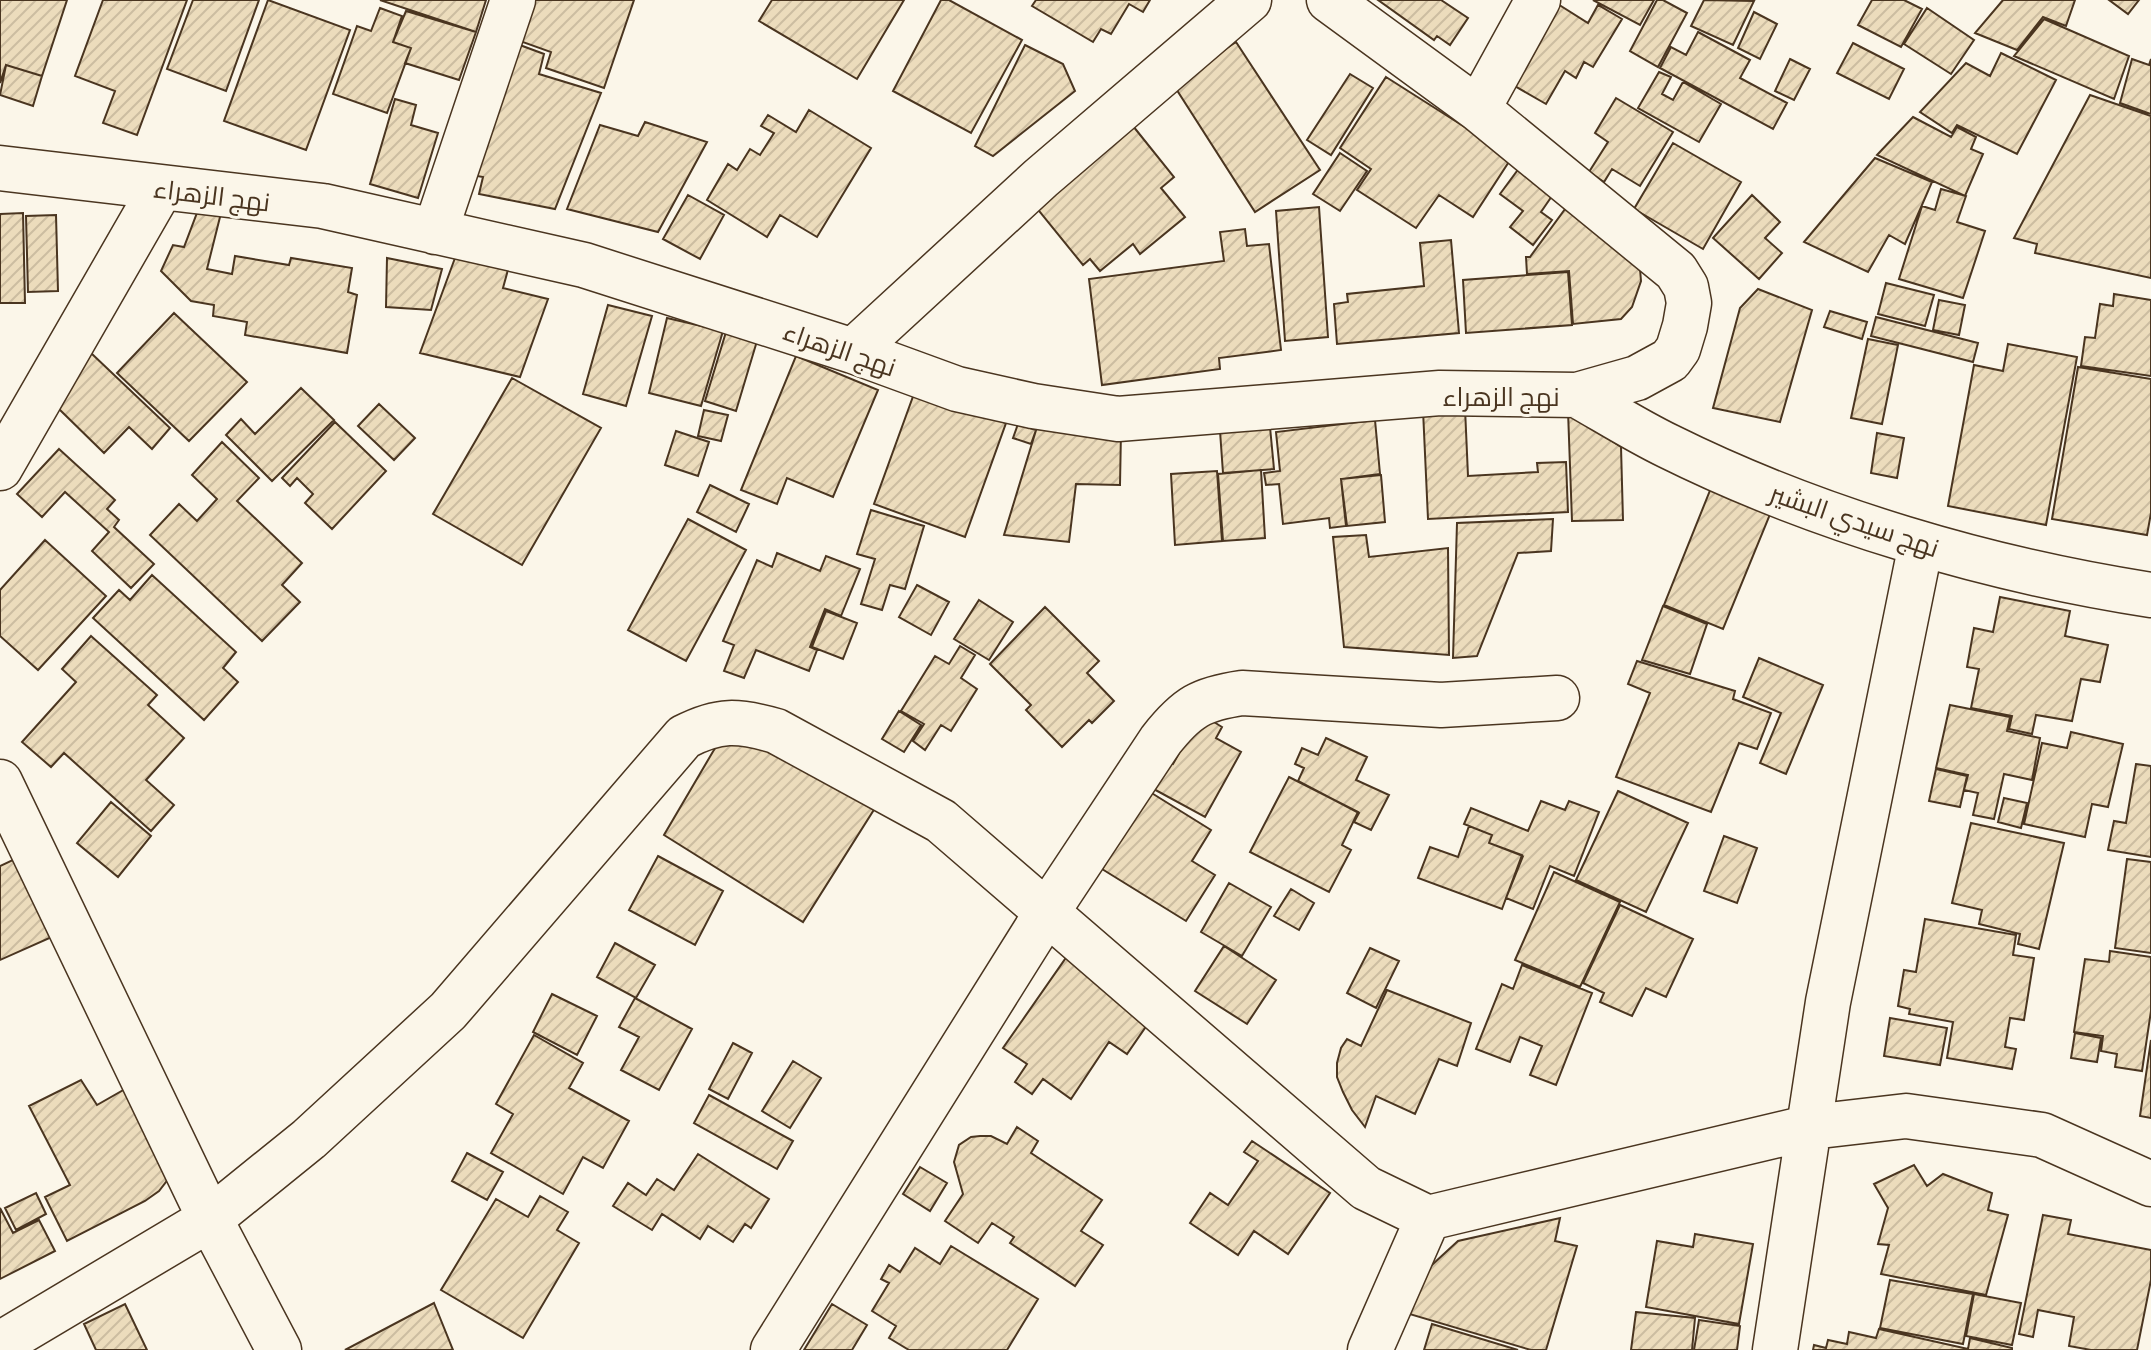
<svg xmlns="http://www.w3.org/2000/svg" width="2151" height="1350" font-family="Barlow,Cairo,sans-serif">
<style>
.building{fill:url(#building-hatch);stroke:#4a3520;stroke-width:2}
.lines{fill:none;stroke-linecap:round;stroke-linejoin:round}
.minor-casing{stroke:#4a3520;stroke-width:47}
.minor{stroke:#fbf6e9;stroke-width:44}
.labels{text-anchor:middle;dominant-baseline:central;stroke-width:6;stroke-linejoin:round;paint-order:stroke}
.street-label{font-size:26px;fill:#4a3520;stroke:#fbf6e9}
</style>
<defs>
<pattern id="building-hatch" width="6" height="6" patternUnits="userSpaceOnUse" patternTransform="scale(2)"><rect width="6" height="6" fill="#ecdcbc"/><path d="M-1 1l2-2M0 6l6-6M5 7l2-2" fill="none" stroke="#ccbda1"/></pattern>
</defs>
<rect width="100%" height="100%" fill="#fbf6e9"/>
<path class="building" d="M0,0h67l-25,76 -36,-11 -6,18z
M103,0h84l-50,135 -34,-12 12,-32 -40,-15z
M193,0h66l-33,91 -59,-22z
M268,0l82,30 -44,120 -82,-29z
M380,0h106l-10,32z
M531,0h103l-30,88 -58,-20 5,-16 -34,-12z
M772,0h132l-47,79 -98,-58z
M941,0h8l73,40 -51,93 -78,-42z
M1036,0h114l-7,12 -14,-8 -18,30 -10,-5 -8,13 -61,-36z
M1378,0h63l27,18 -18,27 -13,-9 -3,4z
M1593,0h61l-14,25z
M1657,0h6l24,13 -29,54 -28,-16z
M1704,0l50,1 -21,44 -42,-19z
M1872,0h32l18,9 -21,38 -43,-22z
M2003,0h72l-9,26 -23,-9 -26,33 -42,-17z
M2109,0h30l-11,14z
M1553,1l35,22 10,-18 24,14 -29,48 -9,-5 -8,16 -11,-7 -19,33 -40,-23z
M380,8l22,8 -9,26 18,6 -24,65 -54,-19 24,-68 14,5z
M1927,8l47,32 -23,34 -47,-30z
M406,11l70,21 -17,48 -54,-17 6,-15 -18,-6z
M1754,12l23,12 -17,35 -22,-11z
M2044,19l85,37 -15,43 -100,-43z
M1698,32l52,28 -10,18 47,25 -14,26 -113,-61 11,-21 15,8z
M509,41l35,13 -5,20 62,19 -46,116 -76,-15 4,-17 -17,-3z
M1236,42l84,128 -65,42 -82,-128z
M1853,43l51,26 -15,30 -52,-26z
M1025,45l38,19 12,27 -82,65 -18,-10z
M2001,53l55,27 -39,74 -60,-29 -5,8 -32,-21 46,-49 24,13z
M1790,59l20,10 -16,31 -19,-9z
M2132,59l17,6 2,-6v55l-31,-11z
M6,65l36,11 -9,30 -33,-11z
M1659,72l12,5 -9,17 11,6 10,-18 38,22 -22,38 -61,-34z
M1350,74l23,14 -42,67 -24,-15z
M1386,77l126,80 -39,60 -34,-22 -23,33 -59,-38 14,-21 -31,-21z
M2090,95l61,21v162l-116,-25 2,-9 -23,-6z
M1616,98l57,34 -33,54 -28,-17 -8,13 -15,-10 19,-30 -13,-9z
M395,99l21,6 -5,20 27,8 -20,65 -48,-14z
M809,110l62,38 -54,89 -37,-22 -13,22 -60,-37 21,-36 9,6 13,-21 10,6 14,-22 -13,-7 7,-11 28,17z
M1913,117l38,20 6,-10 19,10 -5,12 12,5 -18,42 -88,-41z
M645,122l62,20 -49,90 -91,-23 33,-84 38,11z
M1133,126l41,51 -13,11 24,29 -45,37 -7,-10 -33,27 -10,-12 -7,6 -48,-59z
M1673,143l68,39 -38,67 -69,-40z
M1340,153l27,18 -27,40 -27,-17z
M1875,158l57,24 -27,62 -16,-9 -21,37 -64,-30z
M1520,167l34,26 -13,19 11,8 -19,25 -23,-18 13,-16 -23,-17z
M1941,189l25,7 -9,26 28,9 -22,67 -64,-19 23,-73 13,4z
M688,195l36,20 -24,44 -37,-20z
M1752,195l28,27 -15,16 17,15 -23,26 -46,-41z
M200,205l22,4 -15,60 25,5 3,-18 54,9 2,-7 61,10 -4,24 9,3 -10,58 -102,-18 2,-13 -34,-6 1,-11 -23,-4 -30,-30 12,-26 11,2z
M1568,205l72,64 1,12 -9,26 -11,12 -48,5 -4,-53 -42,3 -1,-17h4z
M1319,207l9,130 -43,4 -9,-130z
M23,213l2,90h-25v-89z
M56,215l2,76 -30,1 -2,-76z
M1245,229l2,17 22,-2 12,106 -62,8 1,11 -118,16 -13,-106 135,-18 -4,-29z
M1451,240l8,93 -122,11 -3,-40 14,-2 -1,-8 77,-8 -4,-43z
M387,258l55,11 -11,41 -45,-3z
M455,258l54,8 -6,22 45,11 -28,78 -100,-24z
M1568,272l4,53 -106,8 -3,-53z
M1886,283l48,12 -9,31 -47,-12z
M1758,289l54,21 -32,112 -67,-14 27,-100z
M2114,294l37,6v76l-70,-10 4,-29 10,1 5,-34 13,2z
M1939,300l26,5 -6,30 -26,-5z
M608,305l44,11 -26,90 -43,-12z
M1830,311l37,11 -5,17 -38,-12z
M174,313l73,69 -58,59 -72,-68z
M1876,317l102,26 -5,19 -102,-26z
M667,318l56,13 -22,75 -52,-13z
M726,332l31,9 -21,70 -31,-10z
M1868,339l30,6 -16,79 -31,-6z
M2008,344l69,13 -31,168 -98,-19 26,-141 29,6z
M91,353l79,75 -18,21 -23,-22 -25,26 -47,-46z
M796,356l82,34 -45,107 -46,-19 -10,26 -36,-14z
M2078,367l73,12v134l-4,22 -95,-16z
M512,378l89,50 -79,137 -89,-51z
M301,388l33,32 -62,61 -46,-46 15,-16 14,15z
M915,391l91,32 -41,114 -91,-33z
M379,404l36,34 -21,22 -36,-34z
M1465,408l3,68 70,-4 -1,-9 29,-1 2,50 -140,7 -5,-109z
M704,410l24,5 -7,26 -23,-5z
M1568,411l53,36 2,73 -51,1z
M1375,420l5,54 -39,5 5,47 -16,2 -1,-10 -46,6 -4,-40 -13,1 -2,-12 16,-2 -4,-39z
M335,422l51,49 -54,58 -27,-26 8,-9 -16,-16 -7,8 -8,-8z
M1018,424l18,6 -5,14 -18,-6z
M1037,427l84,4 -1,54 -44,-1 -7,58 -65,-7z
M1270,427l4,42 -51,4 -3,-42z
M676,431l33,11 -11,34 -33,-11z
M1877,433l27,5 -7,40 -26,-5z
M222,442l37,36 -22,23 65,62 -20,22 18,17 -38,39 -112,-106 29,-31 18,17 20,-22 -25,-24z
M59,449l56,51 -8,9 12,11 -5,7 40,37 -23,24 -39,-37 17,-19 -44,-40 -23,25 -25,-23z
M1261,470l4,68 -42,3 -5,-67z
M1217,471l5,70 -47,4 -4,-71z
M1381,475l4,47 -38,4 -6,-47z
M1713,483l60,24 -50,122 -59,-24z
M710,485l39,19 -13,28 -39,-20z
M871,510l53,16 -19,63 -15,-4 -8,25 -21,-6 14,-45 -18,-5z
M688,519l58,31 -60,111 -58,-31z
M1553,519l-2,32 -33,2 -41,103 -24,2 4,-135z
M1366,535l3,22 79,-9 1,107 -105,-8 -11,-110z
M45,540l61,56 -68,74 -38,-34v-46z
M777,553l43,18 6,-15 34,13 -19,47 -16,-7 -15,38 7,3 -8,21 -53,-21 -12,28 -20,-7 10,-26 -11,-4 34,-81 15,7z
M152,575l84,77 -13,16 15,14 -34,38 -111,-102 26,-28 11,10z
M917,585l32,17 -18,33 -32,-18z
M2000,597l70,14 -5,25 43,9 -8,37 -19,-3 -9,42 -36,-6 -4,19 -23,-5 3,-13 -41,-8 8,-39 -12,-2 7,-39 19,4z
M979,600l34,22 -24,38 -35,-21z
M1663,606l44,18 -17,50 -48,-14z
M1045,607l54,54 -12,12 27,28 -22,22 -3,-3 -27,27 -36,-37 5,-5 -41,-41z
M826,611l31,12 -14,36 -31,-12z
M91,636l66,59 -9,10 36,33 -38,42 28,25 -23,26 -87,-78 -13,14 -29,-25 54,-60 -14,-13z
M960,646l15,9 -14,23 16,11 -26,42 -10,-6 -16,25 -12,-9 11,-17 -23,-13 34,-55 14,8z
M1759,658l64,27 -37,89 -26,-11 21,-50 -38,-16z
M1637,661l98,30 -2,8 38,14 -14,36 -18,-6 -28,69 -95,-35 34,-84 -22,-9z
M1950,705l60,12 -3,14 33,7 -8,42 -28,-6 -10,45 -21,-4 5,-22 -14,-3 4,-15 -32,-7z
M899,711l22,14 -17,27 -22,-13z
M1201,714l21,13 -6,11 25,14 -36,65 -55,-30 16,-27 7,4z
M2071,732l52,12 -15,63 -16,-3 -7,33 -61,-13 18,-81 25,5z
M756,733l119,75 -72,114 -139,-87 54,-92z
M1326,738l41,19 -11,23 33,15 -18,35 -17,-8 5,-9 -61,-32 6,-13 -9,-4 7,-16 16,7z
M2136,764l15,2v91l-43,-7 6,-29 12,2z
M1936,769l31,7 -7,31 -31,-6z
M1289,777l69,35 -16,33 9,5 -22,42 -79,-40z
M1618,791l70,32 -42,89 -70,-32z
M1150,792l61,38 -19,31 23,14 -29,46 -84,-52z
M2004,798l23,5 -6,25 -23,-6z
M1541,801l24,9 4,-9 30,11 -25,64 -24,-10 -17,43 -27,-11 17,-42 -34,-13 3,-8 -28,-11 7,-16 57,23z
M111,802l40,34 -33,41 -41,-34z
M1971,823l93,20 -25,106 -21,-5 2,-10 -41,-10 3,-14 -30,-7z
M1469,826l23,9 -3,8 33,12 -20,54 -84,-31 12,-31 28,10z
M1724,836l33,12 -20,55 -33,-12z
M658,856l65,35 -28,54 -66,-35z
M17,858l37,78 -54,24v-94z
M2127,859l24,3v91l-36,-5z
M1554,872l66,30 -40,85 -65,-27z
M1229,883l42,24 -29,49 -41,-24z
M1291,889l23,14 -15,27 -25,-14z
M1620,905l73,34 -27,58 -20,-9 -14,28 -32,-14 4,-9 -21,-10z
M1925,919l91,16 -3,20 21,3 -10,62 -14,-2 -5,29 11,2 -4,20 -65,-11 6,-36 -44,-8 1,-5 -12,-3 6,-36 12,2z
M615,943l40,22 -19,33 -39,-21z
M1224,946l52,34 -29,44 -52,-33z
M1370,948l29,13 -23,47 -29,-15z
M2110,951l41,6v54l-9,60 -27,-4 2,-13 -16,-3 2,-15 -29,-4 11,-73 24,3z
M1070,952l86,60 -29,42 -18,-12 -38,57 -28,-20 -11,15 -17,-12 12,-18 -24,-16z
M1522,965l70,28 -36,92 -26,-10 12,-29 -22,-9 -10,25 -34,-13 26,-65 11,5z
M1387,990l84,33 -14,43 -18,-7 -24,55 -39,-18 -11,31 -13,-17 -9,-18 -6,-15v-14l4,-15 6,-9 14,7z
M552,994l45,22 -20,39 -44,-23z
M635,998l57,31 -33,61 -38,-20 18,-33 -20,-10z
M1890,1018l57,10 -7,37 -56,-9z
M2075,1033l26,5 -4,24 -26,-4z
M534,1035l49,28 -14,25 60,33 -26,47 -20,-11 -20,37 -72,-41 22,-39 -17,-10z
M2151,1040v78l-11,-2z
M733,1043l19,10 -24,46 -19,-10z
M793,1061l28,17 -31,50 -28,-17z
M81,1080l16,25 37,-21 35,94 -10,13 -14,10 -78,40 -22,-44 25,-12 -41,-79z
M709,1095l84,46 -16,28 -83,-46z
M1017,1127l21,14 -7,12 71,47 -21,31 22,14 -28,41 -65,-43 4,-6 -22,-14 -14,20 -33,-22 18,-27 -9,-32 5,-17 12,-8 9,-1h11l16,8z
M1252,1141l78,52 -42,61 -34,-23 -16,24 -48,-32 20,-30 18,12 30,-44 -14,-9z
M467,1153l36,19 -16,28 -35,-19z
M698,1154l71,45 -18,29 -6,-4 -12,18 -25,-16 -8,13 -38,-25 -10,16 -39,-24 15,-23 18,12 11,-16 17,11z
M1914,1165l13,21 16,-12 49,19 -4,17 20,5 -22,80 -105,-21 8,-29 -11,-1 10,-36 -14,-24z
M920,1167l27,16 -17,28 -27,-17z
M36,1193l10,21 -30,16 -11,-22z
M540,1196l28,16 -11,18 22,13 -56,95 -82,-48 55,-91 32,18z
M0,1208l13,25 26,-13 16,31 -55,28z
M2043,1215l28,5 -3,14 83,16v30l-14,70h-46l-22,-4 5,-29 -36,-7 -5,27 -14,-3z
M1560,1218l-5,23 22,5 -31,104h-15l-125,-37 -10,-15 62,-57z
M1695,1234l58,10 -14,80 -93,-17 11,-66 36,6z
M951,1246l87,53 -31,51h-98l-20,-12 7,-12 -24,-15 17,-28 -8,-4 8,-14 11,7 15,-24 25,16z
M1890,1280l83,14 -10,50 -83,-16z
M1974,1294l47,9 -9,42 -46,-9z
M434,1303l19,47h-108z
M125,1304l22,46h-51l-12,-26z
M832,1304l35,21 -15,25h-48z
M1636,1312l59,6 -3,32h-61z
M1699,1320l41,6 -3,24h-43z
M1432,1324l86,26h-94z
M1879,1329l89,20 2,-11 42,10v2h-199l1,-5 12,3 2,-8 19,4 2,-12 27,6z"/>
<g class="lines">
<g class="minor-casing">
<path id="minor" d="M1478,109l60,-109
M0,168l323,38 261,59 269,86 104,38 76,17 85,13 322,-26 137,2 60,-17 33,-18 8,-11 7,-23 4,-23 -3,-16 -10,-16 -198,-162 -149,-109
M435,232l78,-232
M853,351l188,-173 208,-178
M1577,395c30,17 60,36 91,51 147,73 321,124 483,149
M0,468l161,-280
M0,782l210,437 69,131
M0,1344l210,-125 99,-80 139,-128 236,-274c35,-18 54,-17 92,-6l165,90 425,367 62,30 383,-91 95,-11 136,19 109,49
M773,1350l274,-438 114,-172c26,-33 40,-41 81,-47l199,12 116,-7
M1370,1350l58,-132
M1775,1350l53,-348 93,-458"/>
</g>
<use href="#minor" class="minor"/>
</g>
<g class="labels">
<g class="street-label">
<text transform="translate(212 194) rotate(7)">نهج الزهراء</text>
<text transform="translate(840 348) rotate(19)">نهج الزهراء</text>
<text x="1501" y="395">نهج الزهراء</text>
<text transform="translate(1855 519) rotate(19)">نهج سيدي البشير</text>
</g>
</g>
</svg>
